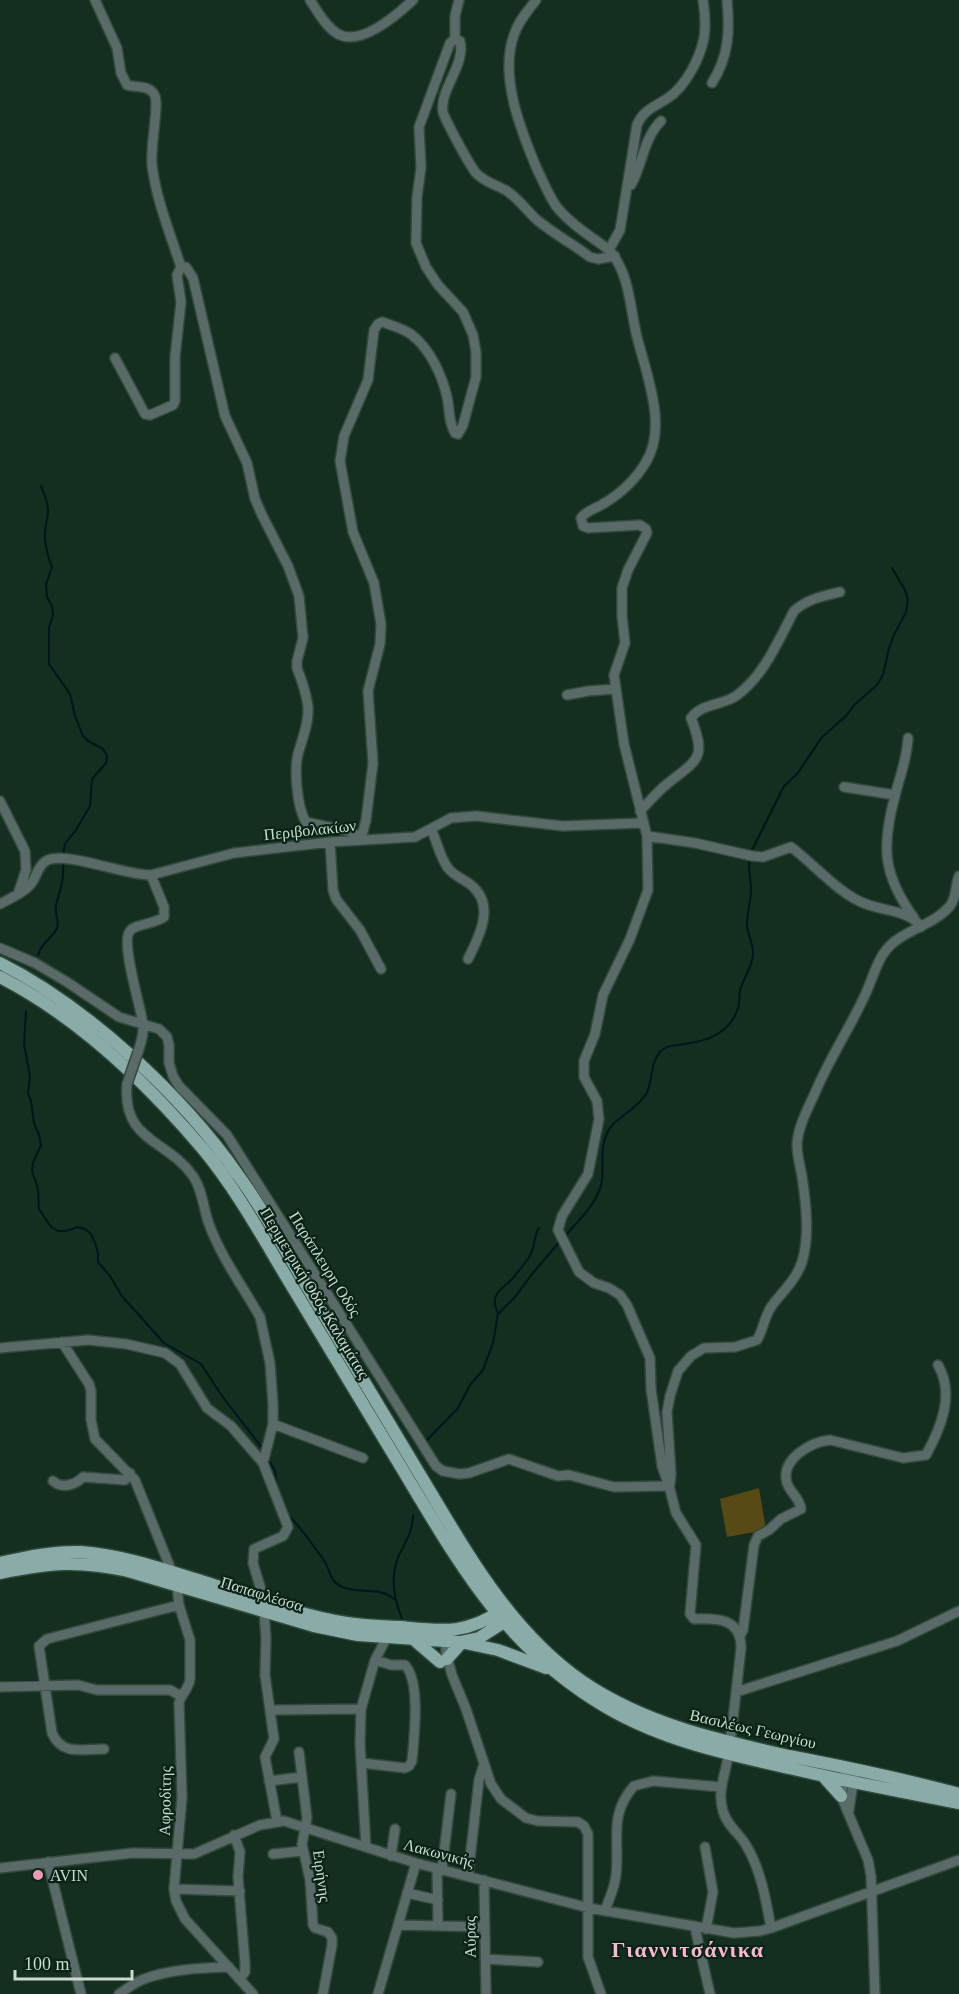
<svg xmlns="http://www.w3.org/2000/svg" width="959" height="1994" font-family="'Times New Roman',serif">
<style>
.green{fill:#584a15}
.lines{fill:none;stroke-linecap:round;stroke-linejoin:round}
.stream{stroke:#00161e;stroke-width:2}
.minor-casing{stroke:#314a3b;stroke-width:12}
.major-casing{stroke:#314a3b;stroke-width:15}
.minor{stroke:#5a6a68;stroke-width:9}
.major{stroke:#8aaca8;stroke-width:12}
.minor-bridge-casing{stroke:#314a3b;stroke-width:12;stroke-linecap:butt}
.minor-bridge{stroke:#5a6a68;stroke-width:9}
.poi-dot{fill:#f09ab7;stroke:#092416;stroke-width:2}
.labels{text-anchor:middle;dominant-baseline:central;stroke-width:4.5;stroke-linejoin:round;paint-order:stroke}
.street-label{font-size:16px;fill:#cbdad0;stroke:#092416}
.poi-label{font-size:16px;fill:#cbdad0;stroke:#092416;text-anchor:start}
.district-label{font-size:22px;font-weight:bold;letter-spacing:1.5px;fill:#fab9ce;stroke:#092416}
</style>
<rect width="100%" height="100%" fill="#142e1f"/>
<path class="green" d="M759,1488l7,42 -39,7 -7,-38z"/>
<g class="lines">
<path class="stream" d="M41,486c3,8 7,15 7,24 0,8 -3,16 -3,24 -1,7 4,27 7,33l-6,17 1,13 5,9 1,9 -4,13v36l21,30 5,22 8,20 5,5 15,8 4,7 -1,7 -14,16 -2,27 -14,24 -11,14 -2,10
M751,852l33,-66 13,-12 25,-37 24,-21 8,-11 23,-20 6,-10 6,-27 5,-13 12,-23 2,-12 -3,-10 -13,-22
M38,955c5,-15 14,-16 19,-27 3,-8 -3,-15 -1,-23 5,-18 8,-24 7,-43
M26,1011l-2,33 6,33 -2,16 3,8 3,22 5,12 2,10 -8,18 -1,8 6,18 1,20 12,18 7,4h8l12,-4 7,2 6,5 4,9 3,10v9l12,14 11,19 43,48 37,21 21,32 40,52
M565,1236c14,-16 34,-34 37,-56 2,-17 -3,-31 6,-49 6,-13 29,-21 38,-37 8,-14 3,-29 14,-42 7,-8 16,-6 25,-8 23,-3 46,-12 53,-36 2,-6 1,-12 2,-18 4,-13 14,-26 13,-39 -1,-9 -5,-17 -6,-26 0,-12 3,-21 4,-32 1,-12 -4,-23 -1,-36
M498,1314c-2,-6 -5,-12 -2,-18 2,-6 9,-10 13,-14 7,-7 13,-15 19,-23 8,-11 5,-23 11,-31
M427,1440l31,-32 12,-23 13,-15 10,-27 5,-29 17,-17 17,-23 29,-34
M268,1459l7,12 2,17
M288,1515c14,13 23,28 35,44 7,9 6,21 17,27 17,9 40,0 54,13
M402,1619c-8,-20 -12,-44 -3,-64 7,-14 14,-24 14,-40"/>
<g class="minor-casing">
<path id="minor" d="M95,0l22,48 4,25 6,12c9,3 23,-1 28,11 4,10 -5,52 -3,69 4,34 18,68 29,102
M310,0c7,11 18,30 30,35 23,10 58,-21 73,-35
M536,0c-8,11 -18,21 -22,35 -15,41 7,96 23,134 6,12 11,25 19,37 14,18 36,31 53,44 21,23 21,59 28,87 9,36 31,90 9,125 -10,17 -26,32 -43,42 -8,5 -16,6 -22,14l2,8 5,2 52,-3 6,4 1,4 -19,37 -6,18v28l3,27 -11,32 10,69 23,92 1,54 -18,49 -27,56 -8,39 -11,27v16l13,24 2,18 -11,55 -26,42 -4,14 21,42 15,11 15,5 11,7 7,10 23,53 1,31 11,77 7,20 7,27 20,32 -6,69 4,5c23,-1 47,-1 47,29 -4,37 -8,73 -13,109 -3,19 -11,35 -5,54 4,15 16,22 23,34 15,25 20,55 25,83
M455,39l5,2c6,24 -21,49 -17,71 2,8 27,54 33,61 8,9 21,12 31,18 12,8 20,20 30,29 17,14 36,24 53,37l8,2 17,-3
M712,83c17,-27 18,-52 15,-83
M631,185c12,-21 12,-46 30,-64
M609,250l11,-20 17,-105c6,-15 19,-19 31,-27 18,-12 32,-40 36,-60 2,-13 1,-25 -1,-38
M115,358l30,56 5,1 23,-10 2,-4v-44l6,-55 -4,-27 4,-8h5l7,11 32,138 22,47 8,36 7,16 26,51 11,30 4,42 -6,23v7c5,13 10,27 11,40 1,16 -6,31 -10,46 -4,16 -1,54 8,68l46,10 9,7 5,-19 7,-57 -5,-72 12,-47 1,-20 -7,-41 -21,-51 -13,-71 4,-25 24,-56 6,-50 4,-6 4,-2c9,3 23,7 30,13 18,14 30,40 35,62 3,12 1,25 8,36l3,1 5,-9 13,-48v-25l-3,-17 -10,-23 -25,-27 -12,-18 -10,-24 1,-46 4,-29 -2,-41 31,-84 5,-4v-23l4,-16
M567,695l21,-4 27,-2
M908,738c-1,22 -8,37 -13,58 -14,51 -12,79 19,122
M844,787l51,8
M0,801l25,50 1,19 -8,24
M640,811c9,-9 17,-19 27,-27 31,-25 40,-25 24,-66 11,-15 30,-12 45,-22 28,-20 42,-55 58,-85 13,-12 29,-15 46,-19
M431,829c6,12 9,29 17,39 6,8 16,11 23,17 25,20 8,52 -3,74
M647,836l48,7 57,13 11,1 28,-10c23,17 49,48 75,57 18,7 45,7 55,23
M330,842l3,48 3,9 24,31 21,39
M0,904c9,-5 21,-10 28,-17 9,-7 8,-20 18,-26 18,-11 80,15 105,14l83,-22 96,-11 85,-5 36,-19 25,-2 87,10 79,-3
M0,948l35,15 32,19 52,35 40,12 8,8 2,8v18l4,13 6,10 48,49 209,331 7,5 17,3 9,-1 40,-14 49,17 11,-1 45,12 55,-1
M138,1052c3,-9 6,-18 5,-28 -2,-17 -23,-82 -13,-93 5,-7 25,-7 34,-14v-10l-13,-32
M127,1084c-5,58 40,55 66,92 10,15 10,32 16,48 12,33 34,63 51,93l10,46 3,41v20l-10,39 25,64 -5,9 -29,13 -1,14 11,37
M62,1342l27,42 2,7v29l4,19 40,41 37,92
M0,1348l88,-8 38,4 39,9 15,11 27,44 24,18 32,37
M273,1424l90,34
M53,1481c9,8 22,4 30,-4l42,3 5,-7
M670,1484l1,-10 -4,-62 3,-16 8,-25 13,-15 13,-8 31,-1 22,-7c6,-10 7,-22 14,-33 11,-15 25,-27 31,-45 8,-27 4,-58 0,-86 -2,-10 -5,-21 -5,-32 1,-17 11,-36 18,-51 14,-34 35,-65 50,-98 7,-14 11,-33 21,-45 16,-20 47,-24 64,-44 7,-9 5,-20 9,-30
M177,1586l2,19 11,35v39c-1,10 -9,15 -11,24l3,94 -8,92 2,12 9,18 68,75
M264,1611l2,27 -1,37 9,64 -9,18 12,64
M446,1636v17l6,22 14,34 25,75 10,15 25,19 12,3 40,1 6,4 4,8v123l13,37
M740,1636l3,-6 11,-85 4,-9 11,-6 12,-11 20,-10c-1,-11 -11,-16 -14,-26 -7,-24 24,-41 43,-43l73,18 23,-3c15,-27 29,-61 12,-90
M0,1687l78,-2 19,5h73l11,6
M736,1692l161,-51 62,-30
M271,1710l90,-1
M104,1749c-22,0 -42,7 -52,-16l-13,-87 8,-7 132,-34
M299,1752l8,66 -5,26 8,36 3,45 2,3 13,4 4,6v7l-9,49
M362,1763l43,5 4,-2 3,-5c2,-23 9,-79 -7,-96h-14l-16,-5
M845,1775l-4,21 27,64 3,16 4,118
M269,1781l33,-4
M849,1810l5,-34
M234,1835l6,17 -2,25 7,86v9l-5,7
M366,1847l-6,-104 1,-34 14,-49 12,-23
M705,1847l8,45 -7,37
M273,1854l30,-3
M391,1856l4,-27
M48,1862l33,132
M0,1868l133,-15 61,1 66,-29 24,-4 132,42 173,45 145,25 26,-2 11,-3 188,-68
M437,1868l1,58
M442,1869l9,-75
M468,1876l11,-96 5,-16
M484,1880l2,114
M174,1889l66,2
M407,1893l31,7
M605,1911c4,-12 10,-24 11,-36 4,-34 -8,-60 18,-89l19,-5 68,6
M398,1925l87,2
M695,1928l15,66
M485,1959l53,3
M119,1994c8,-5 16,-12 25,-15 26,-10 57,-11 85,-12
M378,1994l38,-131"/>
</g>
<g class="major-casing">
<path id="major" d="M0,963c87,44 182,132 238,212 25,34 45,72 67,108 38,63 76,126 114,190 46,76 89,157 164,209 62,42 134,58 206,74 57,11 114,23 170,38
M0,977c78,40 147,106 203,172 34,41 60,89 87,134 38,63 76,126 114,189 57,95 103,177 202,235 56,33 120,47 183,61 56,13 113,24 170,35
M0,1563c26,-6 54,-12 81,-11 41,3 81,17 120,29 48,15 97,34 146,42 18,3 36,3 54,4 41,4 65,8 101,-17
M0,1573c51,-10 77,-13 128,-2l186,55 44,9 102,7 19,-4 31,-20
M412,1638l28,24
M465,1643l33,7 48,18
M447,1659l15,-17
M823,1776l18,20"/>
</g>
<use href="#minor" class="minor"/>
<use href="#major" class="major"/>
<g class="minor-bridge-casing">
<path id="minor-bridge" d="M127,1084l11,-32"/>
</g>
<use href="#minor-bridge" class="minor-bridge"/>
</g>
<circle class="poi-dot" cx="38" cy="1875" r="6"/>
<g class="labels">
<g class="street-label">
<text transform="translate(310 830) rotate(-6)">Περιβολακίων</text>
<text transform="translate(325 1264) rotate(58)">Παράπλευρη Οδός</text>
<text transform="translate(315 1293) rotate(59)">Περιμετρική Οδός Καλαμάτας</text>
<text transform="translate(262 1594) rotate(17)">Παπαφλέσσα</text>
<text transform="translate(753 1729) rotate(13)">Βασιλέως Γεωργίου</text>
<text transform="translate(165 1801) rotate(-89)">Αφροδίτης</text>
<text transform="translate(439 1853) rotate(15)">Λακωνικής</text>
<text transform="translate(322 1876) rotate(82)">Ειρήνης</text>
<text transform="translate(470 1937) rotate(-91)">Αύρας</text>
</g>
<g class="poi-label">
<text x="50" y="1875">AVIN</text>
</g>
<g class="district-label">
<text x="688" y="1949">Γιαννιτσάνικα</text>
</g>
</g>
<path d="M15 1970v9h117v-9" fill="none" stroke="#cbdad0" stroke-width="3"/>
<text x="24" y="1970" font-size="18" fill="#cbdad0" stroke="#092416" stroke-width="4.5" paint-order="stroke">100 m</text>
</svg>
